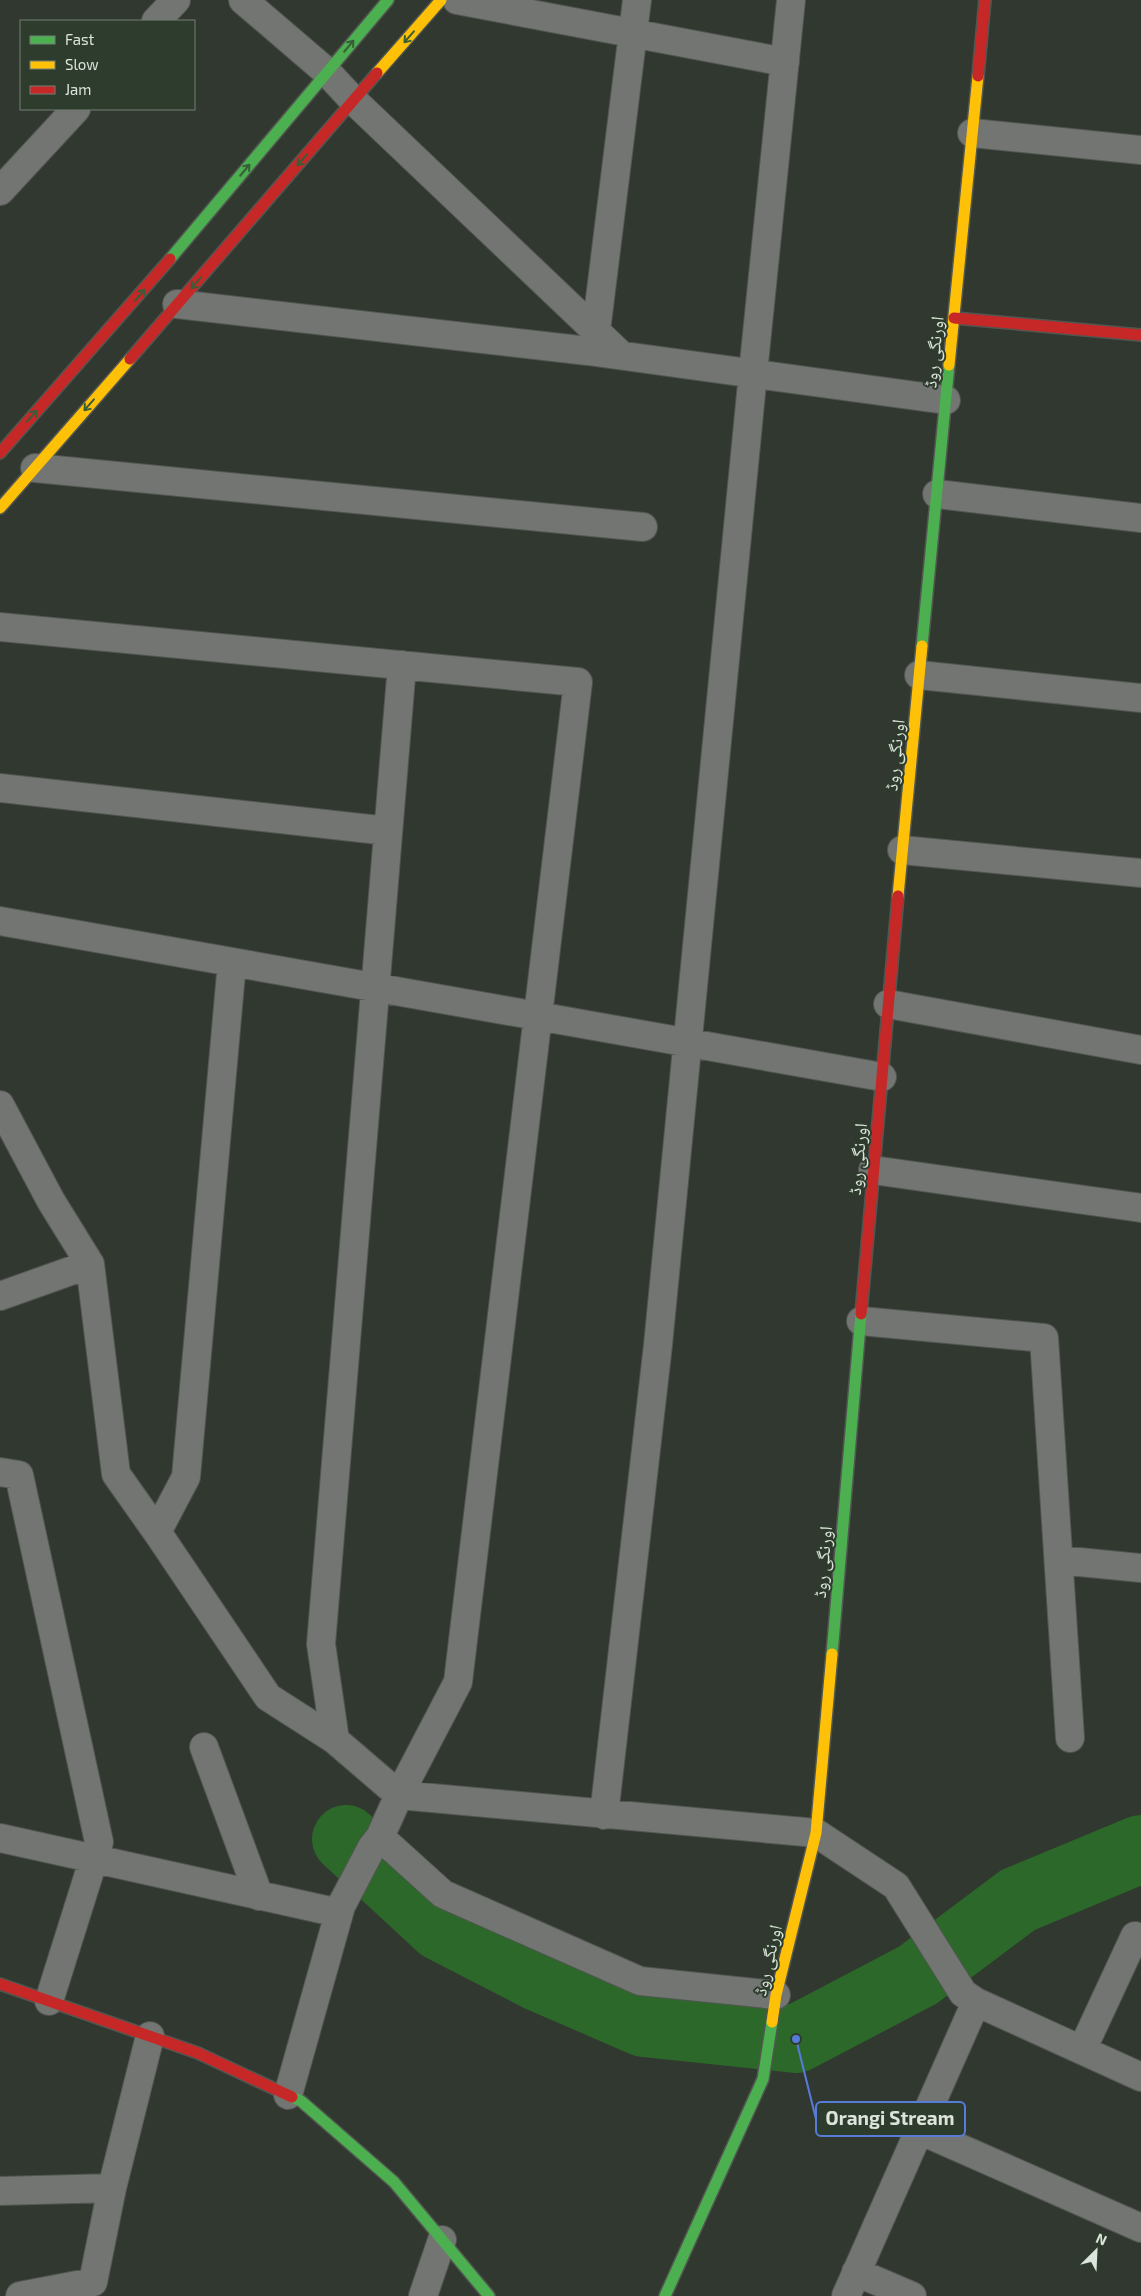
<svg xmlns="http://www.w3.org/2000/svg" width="1141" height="2296" font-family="'Exo 2','Noto Naskh Arabic',sans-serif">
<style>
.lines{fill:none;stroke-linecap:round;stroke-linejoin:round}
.river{stroke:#2c6829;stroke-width:68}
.street-casing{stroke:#515650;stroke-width:30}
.fast-casing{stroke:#515650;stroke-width:14}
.slow-casing{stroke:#515650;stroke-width:14}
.jam-casing{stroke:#515650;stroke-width:14}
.street{stroke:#727572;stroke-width:28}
.fast{stroke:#4caf50;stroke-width:11}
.slow{stroke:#ffc107;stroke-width:11}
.jam{stroke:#c62828;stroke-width:11}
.oneway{stroke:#375e38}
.labels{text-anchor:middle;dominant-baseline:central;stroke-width:4;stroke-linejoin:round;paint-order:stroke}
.street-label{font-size:18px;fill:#dce4db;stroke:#2e3c2d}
.leader{fill:none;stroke:#567bd9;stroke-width:2}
.callout-dot{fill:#567bd9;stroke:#2e3c2d;stroke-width:2}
.callout{fill:#2e3c2d;stroke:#567bd9;stroke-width:2}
.callout-label{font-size:19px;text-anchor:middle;font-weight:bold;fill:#dce4db}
</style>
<rect width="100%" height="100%" fill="#313830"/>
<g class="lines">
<path class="river" d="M346,1839l95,88 97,50 106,46 152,16 122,-64 100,-75 123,-51"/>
<g class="street-casing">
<path id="street" d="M243,0l84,72 26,28 268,255
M457,0l328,62
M156,21l20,-21
M972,133l169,17
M0,191l76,-82
M177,304l411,47 358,49
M596,331l41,-331
M35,468l608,59
M937,494l204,24
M0,627l578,55 -120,1000 -59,113 -19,42 -8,10 -31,59 -53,189
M402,665l-81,979 14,96 64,55 417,38 80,53 67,107 13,9
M919,675l222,23
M0,788l388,43
M902,850l239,23
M0,921l882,156
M232,962l-46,515 -29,55 111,165 67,43
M888,1004l253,46
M0,1105l51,96 39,63 26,210 41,58
M873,1170l268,38
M0,1296l90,-32
M861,1321l183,17 26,400
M0,1472l19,3 80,367 -50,159
M1059,1560l82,8
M204,1747l55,149
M604,1815l54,-470 95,-972 38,-373
M380,1837l63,57 197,87 136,14
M0,1838l339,75
M1082,2050l53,-114
M919,2130l222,98
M0,2191l112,-3
M856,2272l56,24
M20,2296l73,-14 19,-94 38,-152
M423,2296l19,-56
M846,2296l130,-294 165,75"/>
</g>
<g class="fast-casing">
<path id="fast" d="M170,259l218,-259
M922,646l27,-281
M832,1654l29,-340
M292,2097l9,4 93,81 95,114
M665,2296l98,-217 9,-57"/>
</g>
<g class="slow-casing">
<path id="slow" d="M377,73l64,-73
M949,365l29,-289
M0,508l130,-149
M898,896l24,-250
M772,2022l4,-27 40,-162 16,-179"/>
</g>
<g class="jam-casing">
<path id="jam" d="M978,76l7,-76
M954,318l187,17
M130,359l247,-286
M0,453l170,-194
M861,1314l37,-418
M0,1984l198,69 94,44"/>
</g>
<use href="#street" class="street"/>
<use href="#fast" class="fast"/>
<use href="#slow" class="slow"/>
<use href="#jam" class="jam"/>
</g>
<defs><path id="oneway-shaft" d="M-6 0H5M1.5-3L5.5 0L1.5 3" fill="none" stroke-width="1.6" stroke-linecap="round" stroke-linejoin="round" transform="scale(1.25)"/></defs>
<g class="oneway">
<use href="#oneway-shaft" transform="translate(409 37) rotate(131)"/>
<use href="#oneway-shaft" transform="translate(349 46) rotate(-50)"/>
<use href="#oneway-shaft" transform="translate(302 160) rotate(131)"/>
<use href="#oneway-shaft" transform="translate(245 170) rotate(-50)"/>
<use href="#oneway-shaft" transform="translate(196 283) rotate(131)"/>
<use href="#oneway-shaft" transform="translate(140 295) rotate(-50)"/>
<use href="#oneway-shaft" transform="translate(89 405) rotate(131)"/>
<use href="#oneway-shaft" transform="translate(32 416) rotate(-48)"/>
</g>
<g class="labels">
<g class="street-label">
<text transform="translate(933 352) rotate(-84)">اورنگی روڈ</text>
<text transform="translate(894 755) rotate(-84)">اورنگی روڈ</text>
<text transform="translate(857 1159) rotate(-85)">اورنگی روڈ</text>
<text transform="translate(822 1562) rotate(-85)">اورنگی روڈ</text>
<text transform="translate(767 1960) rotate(-77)">اورنگی روڈ</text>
</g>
</g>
<path class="leader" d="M796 2039L816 2119"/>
<circle class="callout-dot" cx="796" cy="2039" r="5"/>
<rect class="callout" x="816" y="2102" width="149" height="34" rx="5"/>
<g class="callout-label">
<text x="890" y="2125">Orangi Stream</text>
</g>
<rect x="20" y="20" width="175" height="90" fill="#2e3c2d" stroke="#747f73"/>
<rect x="30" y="36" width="25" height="8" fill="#4caf50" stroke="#747f73"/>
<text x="65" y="45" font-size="15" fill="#dce4db">Fast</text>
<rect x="30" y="61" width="25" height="8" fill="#ffc107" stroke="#747f73"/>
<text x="65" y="70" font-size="15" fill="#dce4db">Slow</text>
<rect x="30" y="86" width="25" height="8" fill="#c62828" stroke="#747f73"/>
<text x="65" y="95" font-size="15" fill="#dce4db">Jam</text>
<g transform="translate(1096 2251) rotate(24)" stroke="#2e3c2d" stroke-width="4" paint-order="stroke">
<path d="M0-4L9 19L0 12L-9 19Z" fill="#dce4db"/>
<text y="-8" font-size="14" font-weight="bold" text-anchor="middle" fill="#dce4db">N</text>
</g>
</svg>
